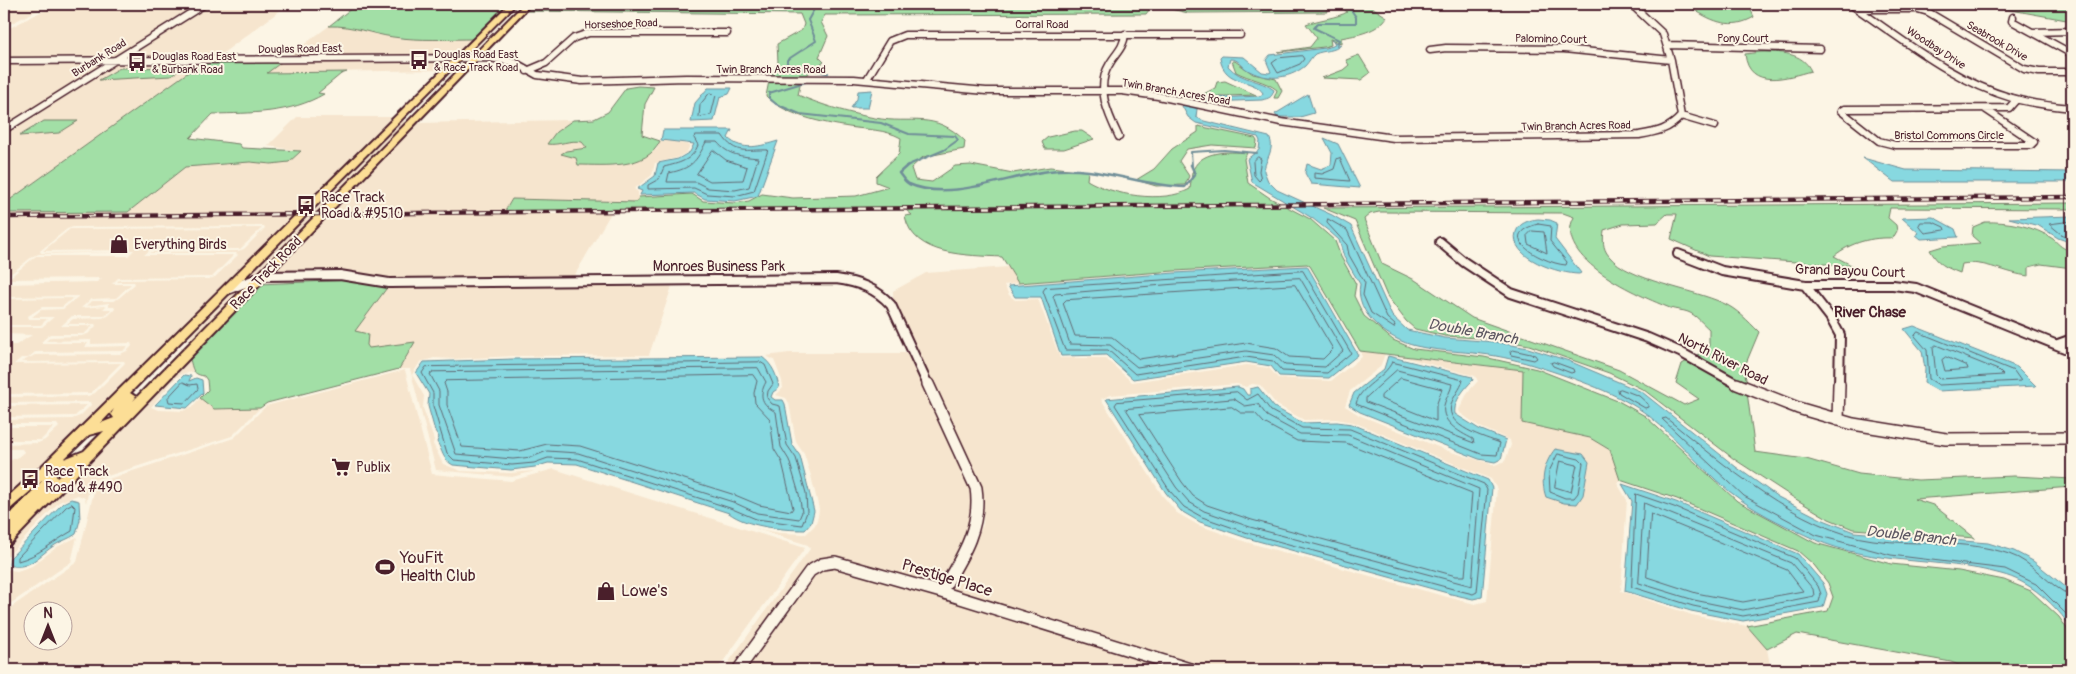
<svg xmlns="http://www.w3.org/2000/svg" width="2076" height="674" font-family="Pangolin,sans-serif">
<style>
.built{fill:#f6e5ce;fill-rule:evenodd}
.green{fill:#a2dfa6;stroke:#767f68}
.water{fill:#87d8e0;stroke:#6f8e98}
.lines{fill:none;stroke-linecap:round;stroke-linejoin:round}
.shore{stroke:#626973;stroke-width:1}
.stream-far1{stroke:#6f8e98;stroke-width:2}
.stream{stroke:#6f8e98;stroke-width:2.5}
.minor-far2-casing{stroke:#4a1f2b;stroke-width:9}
.minor-far1-casing{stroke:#4a1f2b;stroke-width:12}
.minor-casing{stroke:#4a1f2b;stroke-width:14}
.major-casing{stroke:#4a1f2b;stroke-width:4}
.minor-far2{stroke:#fcf5e5;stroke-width:6}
.minor-far1{stroke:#fcf5e5;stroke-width:8}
.minor{stroke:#fcf5e5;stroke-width:11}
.major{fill:#fcde96;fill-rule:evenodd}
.rail-casing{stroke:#4a1f2b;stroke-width:4.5}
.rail{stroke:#fcf5e5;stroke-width:2.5;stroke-dasharray:7;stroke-linecap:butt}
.labels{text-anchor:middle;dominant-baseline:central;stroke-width:4;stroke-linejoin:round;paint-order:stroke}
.far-street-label{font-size:11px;fill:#4a1f2b;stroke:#fcf5e5}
.far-poi-label{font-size:11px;fill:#4a1f2b;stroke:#fcf5e5;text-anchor:start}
.poi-label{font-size:14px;fill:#4a1f2b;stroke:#fcf5e5;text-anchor:start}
.street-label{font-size:14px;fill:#4a1f2b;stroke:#fcf5e5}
.neighbourhood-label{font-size:15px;font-weight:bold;fill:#4a1f2b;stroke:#fcf5e5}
.water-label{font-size:15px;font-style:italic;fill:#5c5661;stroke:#fcf5e5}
.near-poi-label{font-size:16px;fill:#4a1f2b;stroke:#fcf5e5;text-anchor:start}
.near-street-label{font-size:16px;fill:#4a1f2b;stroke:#fcf5e5}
</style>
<rect width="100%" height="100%" fill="#fcf5e5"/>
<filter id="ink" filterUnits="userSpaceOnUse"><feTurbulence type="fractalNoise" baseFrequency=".02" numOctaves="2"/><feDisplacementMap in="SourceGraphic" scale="10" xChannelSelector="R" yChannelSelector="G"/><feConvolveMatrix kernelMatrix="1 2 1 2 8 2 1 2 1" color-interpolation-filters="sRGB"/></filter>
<g filter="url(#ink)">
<path class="built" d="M4,4h46l-46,23z
M56,4h146l-89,54 -109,2v-29z
M208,4h81l-70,52 71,-1 39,-29 15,-1 36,10 26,4h68l-18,17 -336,2z
M453,59l-11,11 -176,3 16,-12 -229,108 -49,35v-72l111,-71zM44,121l15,12 -39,3v-1z
M109,61l-105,67v-66z
M297,117h99l-362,358 -30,26v-39l13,-4 7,-6 -2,-3h-14l-4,-2v-3l34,-1 7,-3 14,-13 -2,-3h-53v-4l68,-1 8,-3 11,-11 -1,-3 -86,1v-6l84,-1 7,-3 30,-30 -1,-2 -103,1 14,-7 85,-1 7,-3 5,-5 -1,-3 -40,1v-4l-45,1 5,-4 30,-1 7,-2 8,-8 -1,-2h-28l6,-5 29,-1 6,-2 7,-7 -1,-2h-5v-4l-22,3 5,-5h21l6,-3 16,-14 -1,-2h-17l2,-2 90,-1 6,-2 23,-22 -2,-2h-87l2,-1 87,-1 6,-2 21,-21 -1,-2 -191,1 -6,2 -27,22 1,2 88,-1 -90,2 -6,2 -29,23 1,2h71h-72v-68l124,-1 57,-45 65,-5 21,2 18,-3 12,-10 -33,-5z
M401,120l7,3 -148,151 -19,7z
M573,120l-17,12 -2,13 13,-4 15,1 5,6 -21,3 -4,3 14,4 2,7 36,1 12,-2 31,-15 3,-8h12l18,4 -3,7 -10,6 -22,5 -3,12 -18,14 4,3v10l-126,-3 -7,12h107l-39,67 -180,2 1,-2 -124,-5 146,-150z
M262,228l-22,21 -90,1 -6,5h90l-22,22 -94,1 -6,6h19l-15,14 -25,1 -10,9 25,-2 -3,3h9l-7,7h-33l-11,10h32l-9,8h-34l-10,9h48l-3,4 43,-1 -5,5 -88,1 -7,6h-7l-7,6 107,-1 -30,30 -87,1v-35l3,-2 -3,-1 3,-3h-3v-8h12l16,-10 -28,-1v-7h38l12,-10h-22l9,-7 22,-1 16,-13 -75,1v-13l93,-2 5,-4 -94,1 28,-23h92l6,-6 -91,1 27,-22z
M1008,267l10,16 -14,2 5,10 6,5 23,-1 22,59h45l27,24 115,-17 22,3 9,10 53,3 31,-24 -2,-6 25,3 -5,13 -30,24 -5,15 14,9 89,36 47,14 10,-4 6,-16 -1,-5 -30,-13 -20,-14 -1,-3 9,-18 10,-11 -3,-5 -76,-20 124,14v53l67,15 20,12 10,30 -3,3 10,17 -6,91 71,24 55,11 20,23 4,21h-559l-263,-81 34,-64 1,-27 -3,-12 -88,-185v-10l33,-18zM1237,384l9,3 6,-3 8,1 17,20 27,15 32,-1 17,3 138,57 6,10 -10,112 -12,3 -24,-6 -205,-56 -48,-17 -21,-12 -15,-18 -61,-96 10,-4z
M254,280l-130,133 4,-9 61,-63 5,-14 37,-36z
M673,283l-24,72 -134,1 -62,3 -19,-1 -14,4 -8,13 12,21 -1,12 11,32 -1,4 10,20 18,7 49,2 25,-2 19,-5 -42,11 -76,-7 -26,-101h-11l14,-22 -44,1 -14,-17 34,-46z
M73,298l-11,9h-20l-14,9 1,3h18l-6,6h-37v-26z
M789,353h119l63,136 3,11 -2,22 -34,64 -100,-29 -32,12 -18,21 -56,80h-9l87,-121 -2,-4 -54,-17 26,5 26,1 9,-9 3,-8 1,-8 -8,-33 -7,-22 -8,-12 -7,-39 -3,-5 -10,-3 7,-7 -1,-7 -8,-21 -8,-4z
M189,356l4,16 -9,1 -8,5 -25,29 7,3 25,1 10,-5 7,-8 14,11 46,-1 -28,28 -137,44 -5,4 -4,19 -1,-5 -7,-3 -19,7 -55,58v-13z
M405,370l27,104 79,7 43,-12 251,79 -88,122h-713v-58l73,-50 19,-79 138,-45 32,-32zM32,612h30v30h-30z
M87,405l-12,11 -71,1v-11z
M4,427h50l-13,13h-37z
M77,537l-6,25 -67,46v-39l13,2 15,-5 25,-19z
M834,567l104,30 235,73h-428l69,-96 9,-6z"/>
<path class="green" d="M357,4h152l-35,35c-26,0 -54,2 -81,-2 -22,-3 -41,-12 -64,-11z
M530,4h793l5,8 -140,1c-13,-3 -26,-7 -39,-3l-3,4 -321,1 -4,7 7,14 -9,21 5,5 -22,16h-32l8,-16 -1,-18 25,-14 2,-6 -4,-10 -276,-3z
M1338,4h29l20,13c-10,15 -30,18 -46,21v5l-11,-4 1,6 -7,2 -46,5 32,-5 7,-9 -11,-14c11,-4 34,-7 41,-12z
M1695,4h49l5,2 5,11c-22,13 -41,5 -61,-8z
M1928,4h144v17l-72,-13z
M1761,52c18,0 42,0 50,19 -23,6 -62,20 -66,-17z
M1359,55l11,18 -9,7 -39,-2 21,-8 6,-5 -3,-5z
M283,61l-16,12 80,-1 -6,2 -23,19 6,1c-34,20 -73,19 -111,20l-23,24 49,6 3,4 59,3 -12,11 -18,2 -21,-2 -65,5 -57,45 -124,1v-9l197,-141z
M1232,61h3l18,13 23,5 6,12 -4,7h-4l3,-8c-11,-9 -28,-11 -41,-18z
M184,67l-13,9 -72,4 21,-12z
M769,81h32l-3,14c23,10 53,19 77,23 37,7 59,-8 90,23l-1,8 -41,8 -12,11 4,12 17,2 23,-16 16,-1 42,8 37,-6 38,4 -1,9c25,15 76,24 103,9 1,-5 1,-11 2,-16 6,-23 37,-22 55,-20l-3,6 4,24 22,15 40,21 25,22 6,16 15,27 -2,12 10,20 29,24 21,9 70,8 53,12 83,33 25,14 92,85 78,42 76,21 68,7 45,9 27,11 28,26 13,19v34h-101l-20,-8 -154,-28 -30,15 -20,-23 81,-15 5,-14 -5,-14 -14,-18 -16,-14 -121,-52 -57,-19 -10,-30 -20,-12 -68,-15 1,-53 -163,-19 -50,-85 -3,-2 -133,7 -156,12 -16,-26c-34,-2 -89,0 -97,-41l7,-1 -6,-5 -401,1 7,-12 125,3 2,-5 53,-3 11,7 31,2 15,-2 13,-7 31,4 63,-2 33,-9 -13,-5v-6l23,-22 2,-16c-16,-9 -34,-8 -52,-11 -26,-4 -65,-12 -83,-31z
M1225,81l31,14 -58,2 17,-9 2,-6z
M638,86l16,1 -9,17 -3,31 18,6c-13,29 -56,24 -82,24l-2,-7 -15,-4 5,-3 21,-3 -5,-6c-12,-3 -23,4 -35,2l9,-12 17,-12 21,-1 14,-7 18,-24z
M44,121h34l-19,12 -40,3z
M1198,126l57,12 2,3 -1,7 -44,-3 -25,4 -8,12 10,15 -4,9 -29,1 -20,-6 18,-11 18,-20 26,-17z
M1075,131h7l12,8 -30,10h-19l-3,-7 6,-5z
M2072,203v6l-182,-1 -2,10 8,7 1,6 -4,7c-21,-1 -42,4 -59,18l19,10 -144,-10 -38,-17 6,-25h-10l-10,9 -34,1 -19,6c-1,9 -2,18 5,26 20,25 84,33 114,47 14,6 25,18 36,29l-15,36 3,17 -52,-29 14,-8v-19c-6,-5 -13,-14 -21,-17 -5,-2 -12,-2 -18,-4 -30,-12 -118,-49 -96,-91l-11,-4 -184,-1 -9,2 -6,5 18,45 33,16 57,38 147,52 65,35 15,-6 -23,-16 6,-19 7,-4 58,32 8,60 51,7 53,15 59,6 96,-4 58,3v8l-158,12 19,6 42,33 -122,-9 -24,-10 -35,-21 -60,-39 -90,-69 -35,-17 -80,-28 -34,-6 -50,-3 -30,-7 -9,-8 -19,-25 -32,-75 -32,-13z
M1985,222c21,-1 50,4 68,17 8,7 8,9 19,12v17l-31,-4 -12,3v9c-23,-2 -44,-16 -67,-12l-2,9c-15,-6 -22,-9 -30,-23l13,-4 37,-3 -8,-7 1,-9z
M353,280l36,5 -34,46 13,3 -1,11 2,3 46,-6 -16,27 -132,34 -7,5 -46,1 -14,-11 8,-8 -1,-10 -3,-4c-13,-2 -11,-8 -15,-20l70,-72z"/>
<path class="water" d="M1331,40l10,5c-7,7 -17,5 -26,9 -4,3 -6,8 -10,12 -17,14 -40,15 -59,3 -6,-5 -8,-10 -16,-10l-2,7c13,15 32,13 46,24 -2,8 -5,8 -12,10l-53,2 -12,7 -1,8 8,4 65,16c7,12 -4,22 -5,34l4,10 9,9 55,25 19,11 41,90 15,14 38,8 50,4 33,6 41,13 73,31 94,75 42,30 43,22 33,13 134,11 26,8 19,10 39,31v37c-16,-24 -42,-48 -71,-55 -61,-17 -127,-8 -187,-35 -24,-11 -52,-24 -73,-39 -35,-24 -60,-59 -92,-84 -26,-21 -78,-39 -110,-49 -18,-6 -39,-11 -57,-13 -22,-3 -45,-3 -66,-8 -27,-6 -62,-32 -56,-62l-16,-27 -5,-17 -9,-8 -18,-14 -60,-36 -5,-23 12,-9 1,-9 -2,-4 -62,-14 -8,-6 -6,-11 9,-7 70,-3 2,-3c-9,-15 -39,-7 -43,-35l2,-2 22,1 18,15 7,1 2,-1 -5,-12 4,-5 55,-7 8,-2 2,-3z
M708,88h24l-3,6 -9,3 -6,24 -23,1 4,-19z
M872,90l-4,18h-17l6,-9 1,-8z
M1308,94l6,19 -14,4h-23l-2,-3z
M663,130h69l-4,8c14,14 33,8 50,3l-20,55 -23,5 -30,-2 -11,-6 -54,2 2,-4 -5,-2 18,-13 3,-13 20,-4 12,-7 4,-8 -33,-4z
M1324,138l14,6 22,44 -49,-4 -6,-11 2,-9 14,5 10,-4 1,-12z
M1863,158l43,12 166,2v10h-178z
M2072,216v27l-14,-5 -19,-12 -30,-8z
M1933,217l22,12 3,8 -37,2 -5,-4 3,-2 -17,-15z
M1538,219l12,1 7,3 -2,16 26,34 -2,1c-19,0 -71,-16 -63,-42 3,-9 13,-12 22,-13z
M1307,266l51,89 -29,23 -50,-2 -8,-10 -25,-4 -113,17 -27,-24 -45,1 -20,-59h-26l-7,-11 167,-13z
M1914,326l103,41 19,19 -98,5 -14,-8 1,-14 -3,-18 -18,-22z
M1388,356l84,21 1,3c-8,8 -20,21 -18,34l24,15 27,11 -5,19 -6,3 -16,-3 -119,-47 -11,-7 5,-12 30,-24z
M762,357c10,7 15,18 17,31l-6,4 -2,5 4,3h8l2,4 7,40 8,12 14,55 -3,12 -6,7c-25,0 -59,-4 -76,-17l-152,-49 -29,-1 -13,4 -24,3 -58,-5c-11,-6 -10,-14 -16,-23l2,-5 -4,-6 -7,-25 1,-12 -13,-21 8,-11 89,-3z
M184,375l7,1 -2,5 7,-3 6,2 1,13 -16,15 -32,-3z
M1238,387l5,2 4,6h3v-6l8,-2 16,20 29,16 34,-1 15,2 136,56 4,8 -10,109 -9,2 -22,-5 -204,-56 -47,-16 -19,-11 -15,-18 -60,-94z
M1555,449l28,5 6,8 -6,33 -6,9 -13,-1 -18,-6c-6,-17 -2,-34 9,-48z
M1622,484l54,18 122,52 25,29 4,11 -4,13 -80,14 -52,-10 -66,-20 7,-90z
M71,499l8,2 1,19 -4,14c-7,5 -15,7 -21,11 -16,10 -26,26 -46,20l1,-7 53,-55z"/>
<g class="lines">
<path class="shore" d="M1302,56l2,3 -4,5 -22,9 -6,-10 7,-5z
M710,93l6,2 -5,20 -12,2 1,-12z
M696,135h26c14,21 24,14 46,15l-14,41 -19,5 -28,-2 -13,-6 -46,1v-4l11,-6 5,-12c15,-4 28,-6 34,-22l-4,-7z
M706,142h11c12,14 24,14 41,16l-9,29 -14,3 -27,-2 -12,-6h-29l2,-9c23,-5 27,-11 37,-31z
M713,150l13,10 21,7 -4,13 -33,1 -13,-7z
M1258,157l3,2 -2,12 2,8 -2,2 -5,-6 -1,-13z
M1340,158l10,23 -36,-3v-5l8,1 12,-5 3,-10z
M1328,219l19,11 40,88 8,7 -1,3 -23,-15 -8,-18 2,-12 -16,-28 -2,-10 -20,-22z
M2072,221l-23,3 12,10 11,4
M1921,222h12l11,5 1,3 -20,3 -6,-7z
M1538,224l13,2 -1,15 17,21 -1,3c-21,-1 -75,-29 -28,-41z
M1532,231l12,1 3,21 -19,-9 -1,-8z
M1303,271l48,82 -24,20 -45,-2 -9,-10 -27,-4 -111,17 -27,-24h-43l-22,-59 2,-3z
M1300,278l43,73 -18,16 -40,-2 -11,-10 -28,-4 -109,16 -27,-22 -40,-1 -17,-48 2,-2 121,-10z
M1295,285l38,64 -10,10 -34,-2 -13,-9 -30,-5 -107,16 -27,-22 -37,-1 -12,-33 3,-3z
M1918,332l96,39 7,10 -82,4 -10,-6 -2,-29 -12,-14z
M1936,345l62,25 5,5 -63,4 -4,-4 -3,-27z
M1513,350l22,5 2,3 -3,2 -23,-5 -1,-3z
M1946,357l21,9 1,3 -23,2 -3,-11z
M760,362l5,3 8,19 -5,7 -1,7 5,6 8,2 7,39 9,13 10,35 1,19 -5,13 -46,-6 -26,-11 -153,-49 -29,-1 -14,5 -22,2 -58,-5 -7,-7 -14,-47v-13l-11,-20 4,-6z
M1392,362l71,18c-2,9 -10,16 -12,25 -6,22 34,32 49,38l-3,12 -16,-1 -125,-50c4,-18 28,-25 36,-42z
M1554,362l19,7 1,3 -3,1 -18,-7 -2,-3z
M758,368l8,14c-8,14 -4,23 10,30l5,35 8,13 10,34 3,18 -3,7 -42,-6 -24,-11 -155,-49 -31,-2 -15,6 -19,2 -57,-5 -17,-49v-14l-9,-17 3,-2z
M1397,370l55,14c-1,7 -5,12 -7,18 -7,19 14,30 28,37l1,4 -108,-41v-4z
M753,375l4,6 -3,12 1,10 15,16 4,30 8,13 11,46 -2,3 -32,-6 -24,-10 -155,-49 -33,-2 -27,7 -58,-4 -15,-42v-13l-3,-9 2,-2z
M1401,378l41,11 -6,17v15l-55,-22v-3z
M183,382l7,3 7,-1 1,5 -13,14 -16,-1 -1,-4z
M1621,389l18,7 9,8v3l-3,1 -26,-15 -1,-3z
M1237,392l10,8 11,-6 13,17 31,17 48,1 134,55 3,6 -10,102 -4,2 -20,-5 -205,-56 -46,-16 -18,-10 -14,-16 -55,-86 2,-3z
M1234,399l11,7 13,-2 9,12 33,18 48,1 131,54 -7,97 -222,-59 -46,-16 -15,-9 -13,-15 -50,-78z
M1232,407l9,6h14l9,10 33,18 49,2 126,50 -7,83h-9l-204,-56 -45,-15 -14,-9 -11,-14 -43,-67z
M1558,454l21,5 4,4 -5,30 -4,5h-9l-15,-6 -1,-20z
M1560,461l17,4 -6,27 -16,-5z
M1636,494l38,13 121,51 23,28 3,8 -2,8 -76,14 -50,-10 -61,-19z
M1644,503l147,60 22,26 1,7 -71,14 -49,-10 -55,-17z
M72,504l3,3 -3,24c-18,10 -34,25 -54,30v-4l48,-50z
M1651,514l136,56 16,21 -60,11 -47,-9 -49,-16z
M2072,596c-23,-9 -38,-34 -63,-42 -44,-15 -90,-8 -136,-14 -73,-9 -151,-77 -207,-122l-4,1 82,77 72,39 75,20 114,14 31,15 36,36"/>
<path class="stream-far1" d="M817,4l-9,16 8,21 -29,19v4l9,4 32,5
M1337,45l2,-5 -25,-12 4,-5h38v-6l-9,-13
M809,81l-40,12v5l7,6 24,10 81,9 28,11 46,2 3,4 -14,10 -38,16
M1192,166l-1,-14 33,-2 33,3"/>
<path class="stream" d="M908,165l-9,8c3,4 6,9 10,11 39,18 100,-8 140,-13 46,-7 90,15 136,16l10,-13 -4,-9"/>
<g class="minor-far2-casing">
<path id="minor-far2" d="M1850,4c51,34 102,77 162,94 20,6 39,8 60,10
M1859,9h59l10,3 96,57 15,3h33
M2013,17l-1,4 60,33
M2032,32l40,-1
M1667,45l153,4
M1430,50l16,-2 118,1 107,11
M4,61l485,-3 25,4 23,13 45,6 104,-3 168,1 132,12h136l36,5 123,26 113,16 245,-3c17,-3 30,-5 42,-19l-10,-56 -8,-26 -32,-30
M527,71l19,-8 28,-25 15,-5h138
M867,79l23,-38 15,-6h335
M1985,109l49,33 -3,3h-136l-16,-4 -38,-30 3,-2 165,-1 7,-8
M1681,116l34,10
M4,130l201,-126
M1119,137c-10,-21 -24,-49 -10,-72 6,-11 15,-17 16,-31"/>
</g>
<g class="minor-far1-casing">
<path id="minor-far1" d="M1440,242l24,20 47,31 137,45 32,14 59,33
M1678,254l44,17 83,14h88l23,3 156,63
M1805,285l25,32 10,18 -1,50
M227,290l36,-14 77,-1 49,8 447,-4c22,3 40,9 55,26l37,80
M2058,344l14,-5"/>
</g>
<g class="minor-casing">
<path id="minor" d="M928,384l48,104c6,40 -15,71 -35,104
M1737,384l61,24 55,16 93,15 126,-1
M1838,420l1,-36
M738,670l72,-99 12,-7 13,-2 106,30 252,78"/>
</g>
<g class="major-casing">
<path id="major" d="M509,4h7l-386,389 6,4 -3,4 391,-397h7l-522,541 -5,1v-25l40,-42 -35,31 -5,2v-12l38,-34zM114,409l-3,5 3,4 -13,5zM104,431l-20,20 -20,8 25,-24zM68,468l-11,10 -3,-7z"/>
</g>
<use href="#minor-far2" class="minor-far2"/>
<use href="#minor-far1" class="minor-far1"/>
<use href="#minor" class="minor"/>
<use href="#major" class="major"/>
<g class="rail-casing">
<path id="rail" d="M4,217l2068,-20"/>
</g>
<use href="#rail" class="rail"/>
</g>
</g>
<defs>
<g id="bus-bare" transform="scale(1.5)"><path d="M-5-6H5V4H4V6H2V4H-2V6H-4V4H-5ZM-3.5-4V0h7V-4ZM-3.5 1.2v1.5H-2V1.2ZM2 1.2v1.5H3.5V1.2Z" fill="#4a1f2b" stroke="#fcf5e5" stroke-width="2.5" paint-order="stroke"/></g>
<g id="shop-bare" transform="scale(1.5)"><path d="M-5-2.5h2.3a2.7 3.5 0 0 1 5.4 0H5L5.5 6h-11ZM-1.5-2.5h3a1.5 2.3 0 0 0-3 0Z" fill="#4a1f2b" stroke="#fcf5e5" stroke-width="2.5" paint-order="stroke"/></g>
<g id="supermarket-bare" transform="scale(1.5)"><path d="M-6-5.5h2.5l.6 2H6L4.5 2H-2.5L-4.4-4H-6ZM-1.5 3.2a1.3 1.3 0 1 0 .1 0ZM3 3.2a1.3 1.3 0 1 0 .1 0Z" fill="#4a1f2b" stroke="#fcf5e5" stroke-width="2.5" paint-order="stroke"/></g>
<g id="stadium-bare" transform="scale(1.5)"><path d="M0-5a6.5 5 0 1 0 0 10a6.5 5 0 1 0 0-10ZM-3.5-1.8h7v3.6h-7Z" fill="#4a1f2b" stroke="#fcf5e5" stroke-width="2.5" paint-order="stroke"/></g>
</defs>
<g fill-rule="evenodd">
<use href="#bus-bare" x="419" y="60"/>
<use href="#bus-bare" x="137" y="62"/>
<use href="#bus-bare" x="306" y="205"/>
<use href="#shop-bare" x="119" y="244"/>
<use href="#supermarket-bare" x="341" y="467"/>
<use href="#bus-bare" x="30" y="479"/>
<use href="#stadium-bare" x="385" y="567"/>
<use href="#shop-bare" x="606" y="591"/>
</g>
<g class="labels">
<g class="far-street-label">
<text transform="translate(621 24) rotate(-2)">Horseshoe Road</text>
<text x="1042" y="24">Corral Road</text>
<text x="1743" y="38">Pony Court</text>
<text transform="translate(1551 39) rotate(1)">Palomino Court</text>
<text transform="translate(1997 41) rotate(30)">Seabrook Drive</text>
<text transform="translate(1936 48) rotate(33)">Woodbay Drive</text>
<text transform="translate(300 49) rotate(-1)">Douglas Road East</text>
<text transform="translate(99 58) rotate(-32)">Burbank Road</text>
<text x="771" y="69">Twin Branch Acres Road</text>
<text transform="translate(1176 92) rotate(10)">Twin Branch Acres Road</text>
<text transform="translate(1576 126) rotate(-1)">Twin Branch Acres Road</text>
<text x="1949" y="135">Bristol Commons Circle</text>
</g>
<g class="far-poi-label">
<text x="434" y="54">Douglas Road East<tspan x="434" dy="13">&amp; Race Track Road</tspan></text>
<text x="152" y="56">Douglas Road East<tspan x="152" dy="13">&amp; Burbank Road</tspan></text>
</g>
<g class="poi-label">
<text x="321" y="197">Race Track<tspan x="321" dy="16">Road &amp; #9510</tspan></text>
<text x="134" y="244">Everything Birds</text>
<text x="356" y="467">Publix</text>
<text x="45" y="471">Race Track<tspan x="45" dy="16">Road &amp; #490</tspan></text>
</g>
<g class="street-label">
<text x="719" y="266">Monroes Business Park</text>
<text transform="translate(1850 271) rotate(2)">Grand Bayou Court</text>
<text transform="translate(266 273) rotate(-46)">Race Track Road</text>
<text transform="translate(1723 359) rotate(27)">North River Road</text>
</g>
<g class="neighbourhood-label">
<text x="1870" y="312">River Chase</text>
</g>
<g class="water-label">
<text transform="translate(1473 332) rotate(10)">Double Branch</text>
<text transform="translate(1911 536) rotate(6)">Double Branch</text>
</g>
<g class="near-poi-label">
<text x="400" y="558">YouFit<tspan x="400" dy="18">Health Club</tspan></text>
<text x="621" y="591">Lowe's</text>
</g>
<g class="near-street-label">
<text transform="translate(947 578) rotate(17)">Prestige Place</text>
</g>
</g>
<rect width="2076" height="674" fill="none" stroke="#fcf5e5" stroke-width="20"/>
<rect x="10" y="10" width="2056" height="654" fill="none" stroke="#4a1f2b" stroke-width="2" filter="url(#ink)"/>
<g transform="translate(48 626)"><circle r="24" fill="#fcf5e5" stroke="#b59f9b"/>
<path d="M0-4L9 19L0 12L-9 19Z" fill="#4a1f2b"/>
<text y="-8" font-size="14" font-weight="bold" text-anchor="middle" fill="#4a1f2b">N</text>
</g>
</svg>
